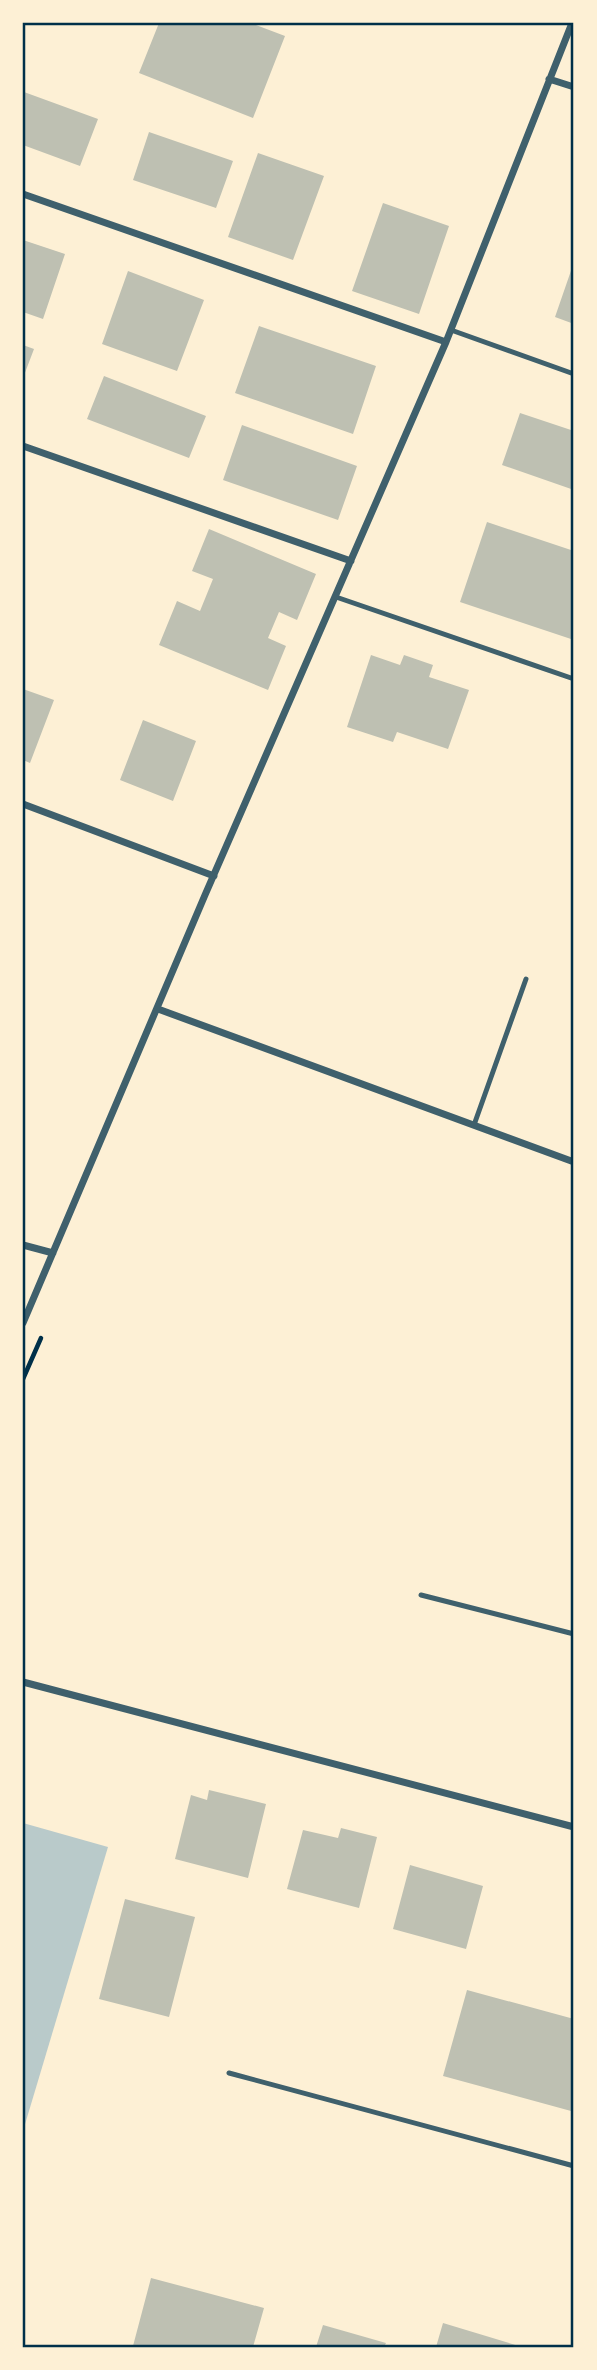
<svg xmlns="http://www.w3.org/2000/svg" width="597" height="2370" font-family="Figtree,sans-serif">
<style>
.green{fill:#b9caca}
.building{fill:#bec0b2}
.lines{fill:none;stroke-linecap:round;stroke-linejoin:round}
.path{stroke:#003049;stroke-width:4.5}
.service{stroke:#3f606c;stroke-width:5}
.minor{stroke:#3f606c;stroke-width:7}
.neatline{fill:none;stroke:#003049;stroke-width:2.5}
</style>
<rect width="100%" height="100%" fill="#fdf0d5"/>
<path class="green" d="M23,1823l85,24 -85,284z"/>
<path class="building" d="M159,23h92l34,13 -32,82 -114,-45z
M24,92l74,27 -18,47 -57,-21z
M149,132l84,29 -17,47 -83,-28z
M258,153l66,23 -31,84 -65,-23z
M383,203l66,23 -30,88 -67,-23z
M23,240l42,14 -22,65 -20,-7z
M574,262v62l-19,-7z
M128,271l76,29 -27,71 -75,-27z
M259,326l117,40 -23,68 -118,-41z
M23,345l11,4 -11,29z
M104,376l102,40 -17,42 -102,-39z
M520,413l54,18v59l-72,-25z
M242,425l115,41 -19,54 -115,-40z
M487,522l87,29v89l-114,-38z
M209,529l107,45 -19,46 -18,-8 -11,26 18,8 -18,44 -109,-45 18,-44 23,10 13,-32 -21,-8z
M371,655l29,10 4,-10 29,10 -4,12 40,13 -21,59 -51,-17 -4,10 -46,-15z
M23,689l31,11 -24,63 -7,-3z
M143,720l53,21 -23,60 -53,-21z
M209,1790l57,14 -18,74 -73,-19 16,-64 16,5z
M341,1828l36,9 -18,71 -72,-19 16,-59 35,8z
M410,1865l73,21 -17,63 -73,-20z
M125,1899l70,18 -26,100 -70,-18z
M467,1990l107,29v80l-3,12 -128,-35z
M151,2278l113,30 -11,39 -120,-1z
M443,2323l79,24h-86z
M323,2325l63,18 -2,4h-68z"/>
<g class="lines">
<path class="path" d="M23,1379l18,-41"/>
<path class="service" d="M451,330l123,44
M336,597l238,82
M474,1125l52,-146
M421,1595l153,39
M229,2073l345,93"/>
<path class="minor" d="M549,79l25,8
M23,194l423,148
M23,446l328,115
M23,804l191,72
M158,1009l416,153
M23,1245l30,8
M23,1323l182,-428 241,-553 126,-319
M23,1682l551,145"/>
</g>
<rect width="597" height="2370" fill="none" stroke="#fdf0d5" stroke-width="49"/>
<rect x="24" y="24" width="548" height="2322" class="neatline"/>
</svg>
